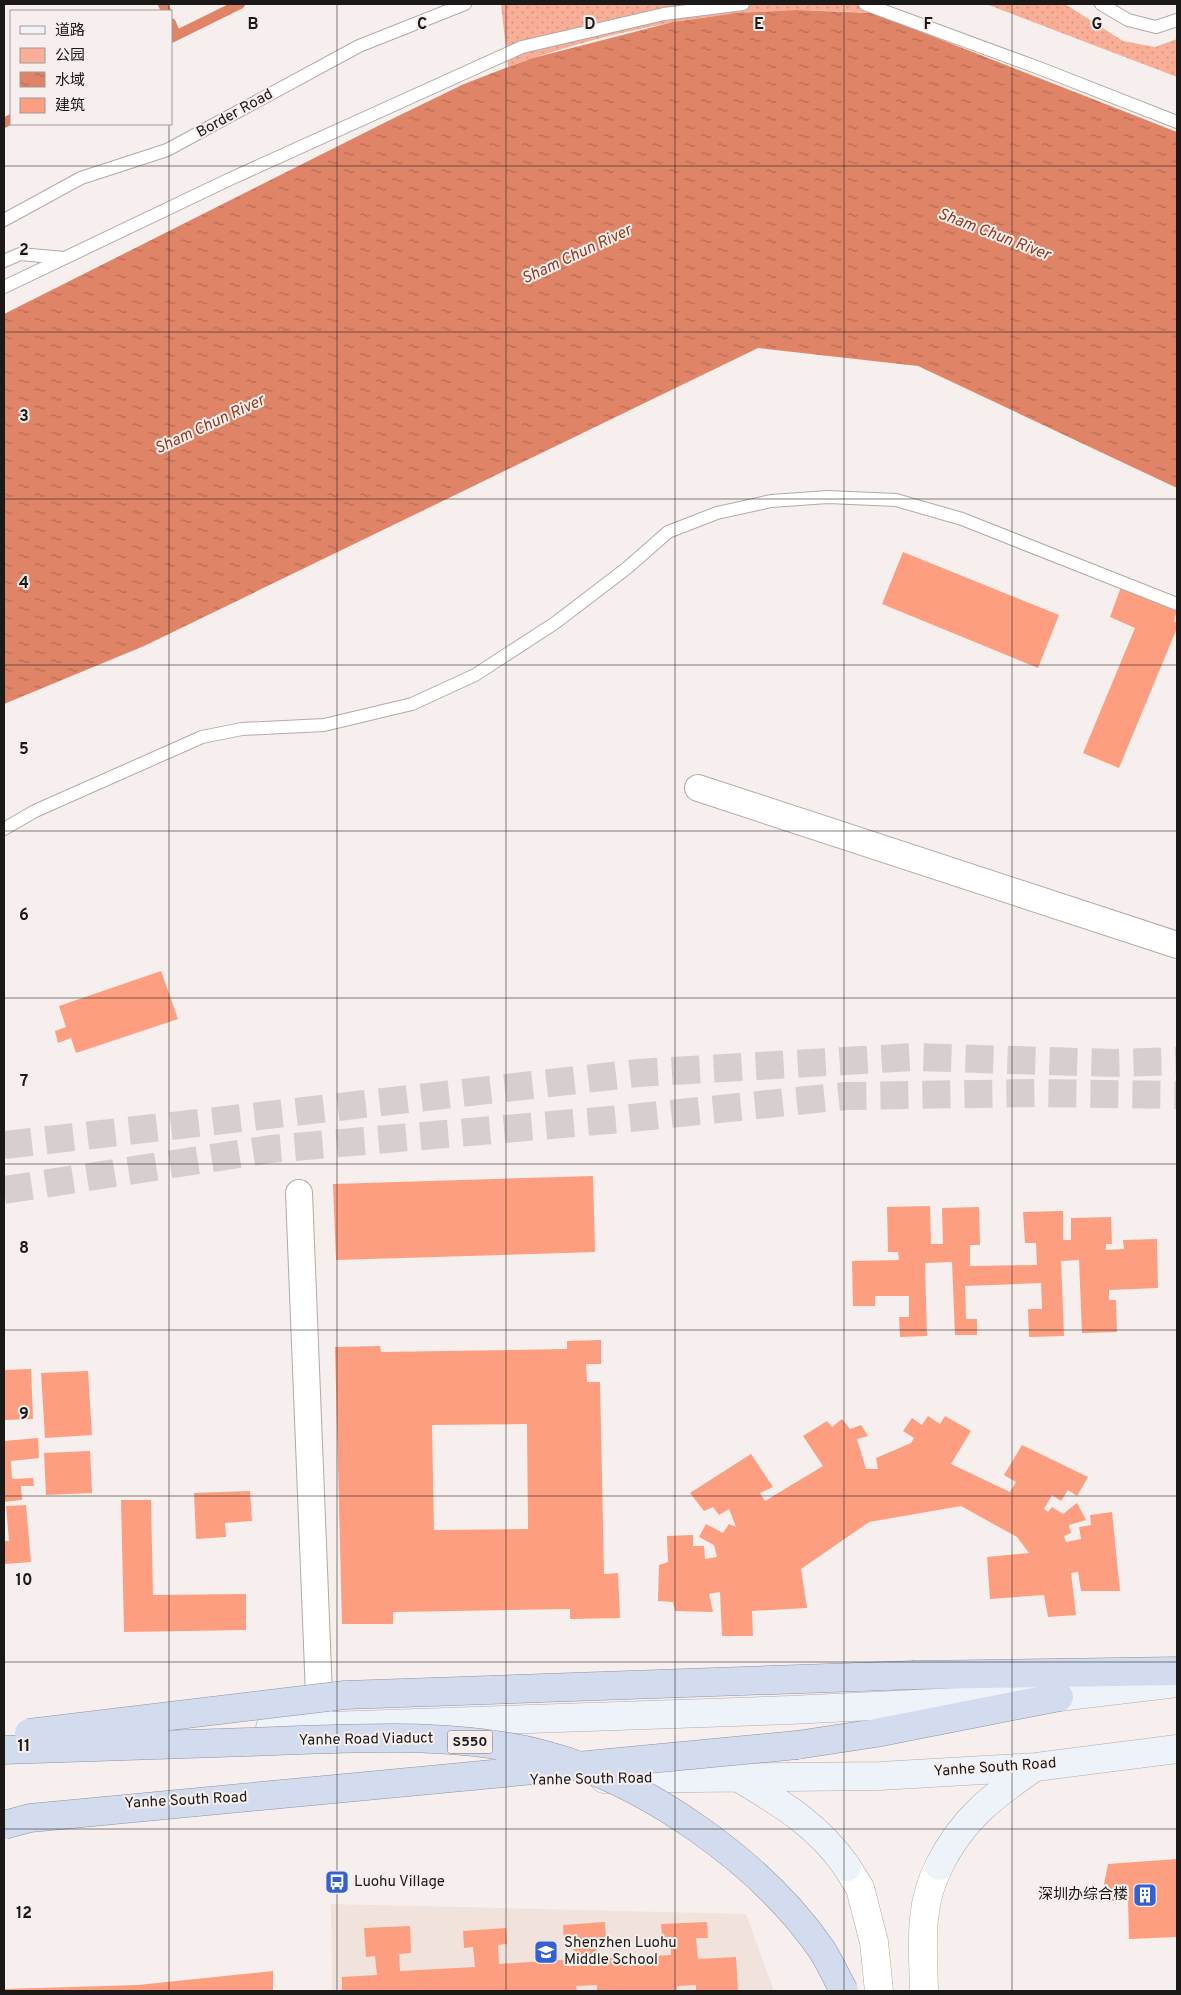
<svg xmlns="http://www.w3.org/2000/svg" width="1181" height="1995" font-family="Overpass,'Noto Sans SC',sans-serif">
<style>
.built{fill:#f1e2dc}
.green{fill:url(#green-dots)}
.water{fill:url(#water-ripples)}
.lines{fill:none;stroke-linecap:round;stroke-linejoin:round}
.stream{stroke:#e08467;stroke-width:10}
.building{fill:#fc9e7f;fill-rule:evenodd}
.trunk-tunnel{stroke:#d6cfcd;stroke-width:28;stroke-dasharray:28 14;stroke-linecap:butt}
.service-casing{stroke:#b1aaa7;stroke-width:14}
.minor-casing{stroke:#b1aaa7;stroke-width:28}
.tertiary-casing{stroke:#b1aaa7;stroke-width:29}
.secondary-casing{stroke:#b1aaa7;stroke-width:29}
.trunk-casing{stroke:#8b92a1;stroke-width:29}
.service{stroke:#fff;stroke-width:12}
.minor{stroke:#fff;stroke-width:26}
.tertiary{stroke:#fff;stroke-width:28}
.secondary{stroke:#eef2f9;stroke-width:28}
.trunk{stroke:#d3dcef;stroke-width:28}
.trunk-bridge-casing{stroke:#8b92a1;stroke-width:29;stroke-linecap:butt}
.trunk-bridge{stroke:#d3dcef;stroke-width:28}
.grid{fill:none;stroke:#1b1918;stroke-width:1;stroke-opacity:0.55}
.labels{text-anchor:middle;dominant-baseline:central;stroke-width:4;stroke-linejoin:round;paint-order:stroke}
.shield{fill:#f7efed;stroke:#5d5958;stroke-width:1}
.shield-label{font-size:14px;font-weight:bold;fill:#1b1918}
.street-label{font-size:15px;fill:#1b1918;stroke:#f7efed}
.poi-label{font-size:15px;fill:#1b1918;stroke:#f7efed;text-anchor:start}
.water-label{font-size:16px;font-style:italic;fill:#8d3a1e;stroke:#f7efed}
.grid-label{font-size:16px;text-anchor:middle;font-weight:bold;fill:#1b1918;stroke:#f7efed;stroke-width:4;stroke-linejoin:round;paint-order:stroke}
</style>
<defs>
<pattern id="green-dots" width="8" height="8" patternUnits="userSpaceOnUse" patternTransform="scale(1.25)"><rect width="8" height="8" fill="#f9af97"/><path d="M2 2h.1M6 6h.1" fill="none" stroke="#d59681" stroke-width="1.8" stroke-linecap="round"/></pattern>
<pattern id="water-ripples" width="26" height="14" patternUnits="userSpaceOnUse" patternTransform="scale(1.25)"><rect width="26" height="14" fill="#e08467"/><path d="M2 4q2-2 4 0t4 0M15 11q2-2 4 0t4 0" fill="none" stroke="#b56b54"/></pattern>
</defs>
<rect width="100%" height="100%" fill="#f7efed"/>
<path class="built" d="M331,1904l415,10 28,77h-442z"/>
<path class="green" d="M501,4h384l18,21c-10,-4 -22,-11 -32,-12 -14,-2 -28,-1 -42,-2 -108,-4 -219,19 -321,56z
M986,4h79l58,37 32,6 22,-8v38z"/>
<path class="water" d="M797,10l76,3 304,119v356l-259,-122 -160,-18 -614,298 -140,58v-390l392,-197 68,-33 44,-17 25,-9 140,-36 64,-9z"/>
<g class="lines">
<path class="stream" d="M163,4l3,7
M171,23l5,12
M171,38l69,-34
M4,123l7,-4"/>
</g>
<path class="building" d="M903,552l156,63 -21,53 -156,-64z
M1121,587l56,23 -3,11 3,2v5l-58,140 -36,-15 52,-125 -25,-11z
M161,971l17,48 -102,34 -5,-15 -13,5 -3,-12 11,-4 -7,-21z
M593,1176l2,76 -259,8 -3,-76z
M930,1206l1,38h12l-1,-36 37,-1 1,38h-10v21l67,-1 -1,-22h-11l-2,-31 40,-1v29h8v-22l40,-1 1,27h-6v6l18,-1 -1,-9 34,-1 1,49 -49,2v10h7l1,32 -35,1 -3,-73 -18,1 3,75 -35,1 -1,-28h14l-1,-26 -76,3 1,33h11v16h-22l-3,-73 -27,1 2,73 -27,1 -1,-20h10v-21h-34v10h-22l-1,-45 47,-1 -1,-8h-10l-1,-45z
M601,1340v24h-15l1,18h13l4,192 14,-1 2,45 -50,1v-10l-177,3v12h-51l-7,-277 45,-1 1,6 186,-3v-8zM527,1424l1,105 -94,1 -2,-105z
M31,1369l2,50 -29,1v-50z
M88,1371l4,64 -47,3 -4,-65z
M928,1416l12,8 5,-8 26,15 -20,33 59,28 6,-10 -12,-7 18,-30 66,32 -11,19 -9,-6 -7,11 -9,-6 -8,14 4,3 4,-5 11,7 14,-11 9,17 -17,5 2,8 -7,3 2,6 15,-3 -2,-12 12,-2 -1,-10 22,-3 8,79h-39l-3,-19 -7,1 5,42 -28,2 -4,-22 -54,4 -3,-42 42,-4 -12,-16 -56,-31 -92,16 -68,47 6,39 -55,3 1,25h-31l-2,-44 -11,2 4,18 -38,-1 -2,-9 -15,-1 1,-36 9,-3 -1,-26 26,-1v11h11l1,13 12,-2 -3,-12 -15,-8 7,-13 17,9 6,-9 7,3 -7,-18 -10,6 -6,-8 -9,4 -14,-18 61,-39 22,33 -13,6 5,8 58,-35 -20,-30 24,-15 5,6 10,-8 8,10 11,-4 7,11 -11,3 9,30h12l-2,-11 35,-15 3,-5 -11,-7 9,-13 10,7z
M38,1438l1,20 -28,3 1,18 21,-1 1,8h-13l1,14 -18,2v-61z
M90,1451l2,42 -46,2 -2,-42z
M250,1491l2,30 -27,2 1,14 -30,2 -2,-46z
M121,1500h30l2,95 93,-1v36l-122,2z
M26,1505l5,57 -27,2v-23h5l-3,-35z
M1177,1859v78l-48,2 -1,-39 -16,1v-11l-9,-1 5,-25z
M605,1922l1,16 -10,1 1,20 74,-4v-18l-9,1 -1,-14 46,-2 1,16h-12l2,21 38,-2 2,34h-42v-6l-19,1v5h-80v-6l-21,1 1,5h-235v-14l35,-2 -2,-19 -9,1 -2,-29 46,-2 1,27 -12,1 1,17 75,-4 -2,-20 -9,1 -1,-17 43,-3 1,16 -9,1 1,19 75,-5 -1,-19 -9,1 -1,-16z
M273,1971v20h-269v-2l134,-4z"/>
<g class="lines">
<path class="trunk-tunnel" d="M4,1145l634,-72 276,-16 200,6 63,-2
M4,1190l267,-41 350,-30 225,-23 190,-3 141,2"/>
<g class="service-casing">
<path id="service" d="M865,4l174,64 138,54
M1101,4l27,16 28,7 21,-7
M4,220l77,-42 86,-28 192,-104 106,-42
M4,261l16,-7 44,4
M4,287l226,-108 292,-132 142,-33 79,-10
M4,829l31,-18 167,-74 40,-8 82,-4 88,-21 63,-29 80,-52 72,-55 41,-36 49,-19 54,-12 57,-4 68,3 66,19 215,85"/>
</g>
<g class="minor-casing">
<path id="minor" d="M698,788l479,157
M299,1193l21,527"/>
</g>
<g class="tertiary-casing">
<path id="tertiary" d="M847,1867l13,21 14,54 5,49
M924,1991c-1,-44 -6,-84 15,-125"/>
</g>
<g class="secondary-casing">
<path id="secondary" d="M270,1728l520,-18 269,-13 118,-14
M739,1778c43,26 79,47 108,89
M604,1779l276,-3 156,-9 141,-18
M939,1866c23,-47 54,-70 96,-99"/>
</g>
<g class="trunk-casing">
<path id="trunk" d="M915,1675l262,-4
M797,1745l79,-12 183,-36"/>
</g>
<use href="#service" class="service"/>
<use href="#minor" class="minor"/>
<use href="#tertiary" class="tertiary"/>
<use href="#secondary" class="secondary"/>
<use href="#trunk" class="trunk"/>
<g class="trunk-bridge-casing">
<path id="trunk-bridge" d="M29,1733l316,-38 570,-20
M4,1750c90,-3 181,-6 272,-9 89,-3 179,-9 266,13 103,26 219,108 280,196 8,13 15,28 22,41
M4,1825l26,-7 767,-73"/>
</g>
<use href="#trunk-bridge" class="trunk-bridge"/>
</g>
<path class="grid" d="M169,4v7M337,4v1987M506,4v1987M675,4v1987M844,4v1987M1012,4v1987M169,124v1867M4,166h1173M4,332h1173M4,499h1173M4,665h1173M4,831h1173M4,998h1173M4,1164h1173M4,1330h1173M4,1496h1173M4,1662h1173M4,1829h1173"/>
<defs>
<g id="bus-square" transform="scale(1.25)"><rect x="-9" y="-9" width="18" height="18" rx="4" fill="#3660d0" stroke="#f7efed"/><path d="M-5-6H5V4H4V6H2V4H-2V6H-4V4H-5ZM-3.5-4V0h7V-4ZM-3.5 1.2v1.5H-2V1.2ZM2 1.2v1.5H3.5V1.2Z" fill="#fff"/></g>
<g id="building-square" transform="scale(1.25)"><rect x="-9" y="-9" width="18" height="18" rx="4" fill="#3660d0" stroke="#f7efed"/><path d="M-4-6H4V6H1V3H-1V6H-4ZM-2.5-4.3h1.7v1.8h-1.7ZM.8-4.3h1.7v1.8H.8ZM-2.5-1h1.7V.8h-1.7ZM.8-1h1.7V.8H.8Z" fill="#fff"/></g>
<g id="school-square" transform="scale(1.25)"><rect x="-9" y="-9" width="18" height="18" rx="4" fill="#3660d0" stroke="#f7efed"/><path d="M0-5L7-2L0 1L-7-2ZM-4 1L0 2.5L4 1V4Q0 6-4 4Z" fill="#fff"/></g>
</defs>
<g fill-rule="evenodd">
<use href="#bus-square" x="337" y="1882"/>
<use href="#building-square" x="1145" y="1895"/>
<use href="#school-square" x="546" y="1952"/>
</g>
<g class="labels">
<rect class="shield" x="447.5" y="1730.5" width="45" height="23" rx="4"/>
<g class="shield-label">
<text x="470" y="1742">S550</text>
</g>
<g class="street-label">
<text transform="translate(235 114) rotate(-29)">Border Road</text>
<text transform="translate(366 1740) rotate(-1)">Yanhe Road Viaduct</text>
<text transform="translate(995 1768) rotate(-4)">Yanhe South Road</text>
<text transform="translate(591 1780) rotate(-1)">Yanhe South Road</text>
<text transform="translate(186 1801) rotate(-3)">Yanhe South Road</text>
</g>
<g class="poi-label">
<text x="354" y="1882">Luohu Village</text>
<text x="1128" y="1895" text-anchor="end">深圳办综合楼</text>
<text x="564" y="1943">Shenzhen Luohu<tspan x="564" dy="17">Middle School</tspan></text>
</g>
<g class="water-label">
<text transform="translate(994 235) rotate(21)">Sham Chun River</text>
<text transform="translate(577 255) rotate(-25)">Sham Chun River</text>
<text transform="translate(210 425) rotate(-25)">Sham Chun River</text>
</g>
</g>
<g class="grid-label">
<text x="253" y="29">B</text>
<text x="422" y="29">C</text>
<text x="590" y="29">D</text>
<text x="759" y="29">E</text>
<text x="928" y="29">F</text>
<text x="1097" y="29">G</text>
<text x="24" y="255">2</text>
<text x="24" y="421">3</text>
<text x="24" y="588">4</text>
<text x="24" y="754">5</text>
<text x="24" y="920">6</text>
<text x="24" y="1086">7</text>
<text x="24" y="1253">8</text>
<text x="24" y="1419">9</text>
<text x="24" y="1585">10</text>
<text x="24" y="1751">11</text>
<text x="24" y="1918">12</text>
</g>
<rect width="1181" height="1995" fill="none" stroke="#1b1918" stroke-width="10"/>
<rect x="10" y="10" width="162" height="115" fill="#f7efed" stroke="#9f9998"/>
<rect x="20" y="26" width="25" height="8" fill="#eef2f9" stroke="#9f9998"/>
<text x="55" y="35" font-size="15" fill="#1b1918">道路</text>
<rect x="20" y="48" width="25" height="15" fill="#f9af97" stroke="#9f9998"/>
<text x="55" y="60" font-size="15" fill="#1b1918">公园</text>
<rect x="20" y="72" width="25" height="15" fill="url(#water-ripples)" stroke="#9f9998"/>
<text x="55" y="85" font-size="15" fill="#1b1918">水域</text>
<rect x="20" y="98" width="25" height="15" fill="#fc9e7f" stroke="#9f9998"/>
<text x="55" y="110" font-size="15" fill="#1b1918">建筑</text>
</svg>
